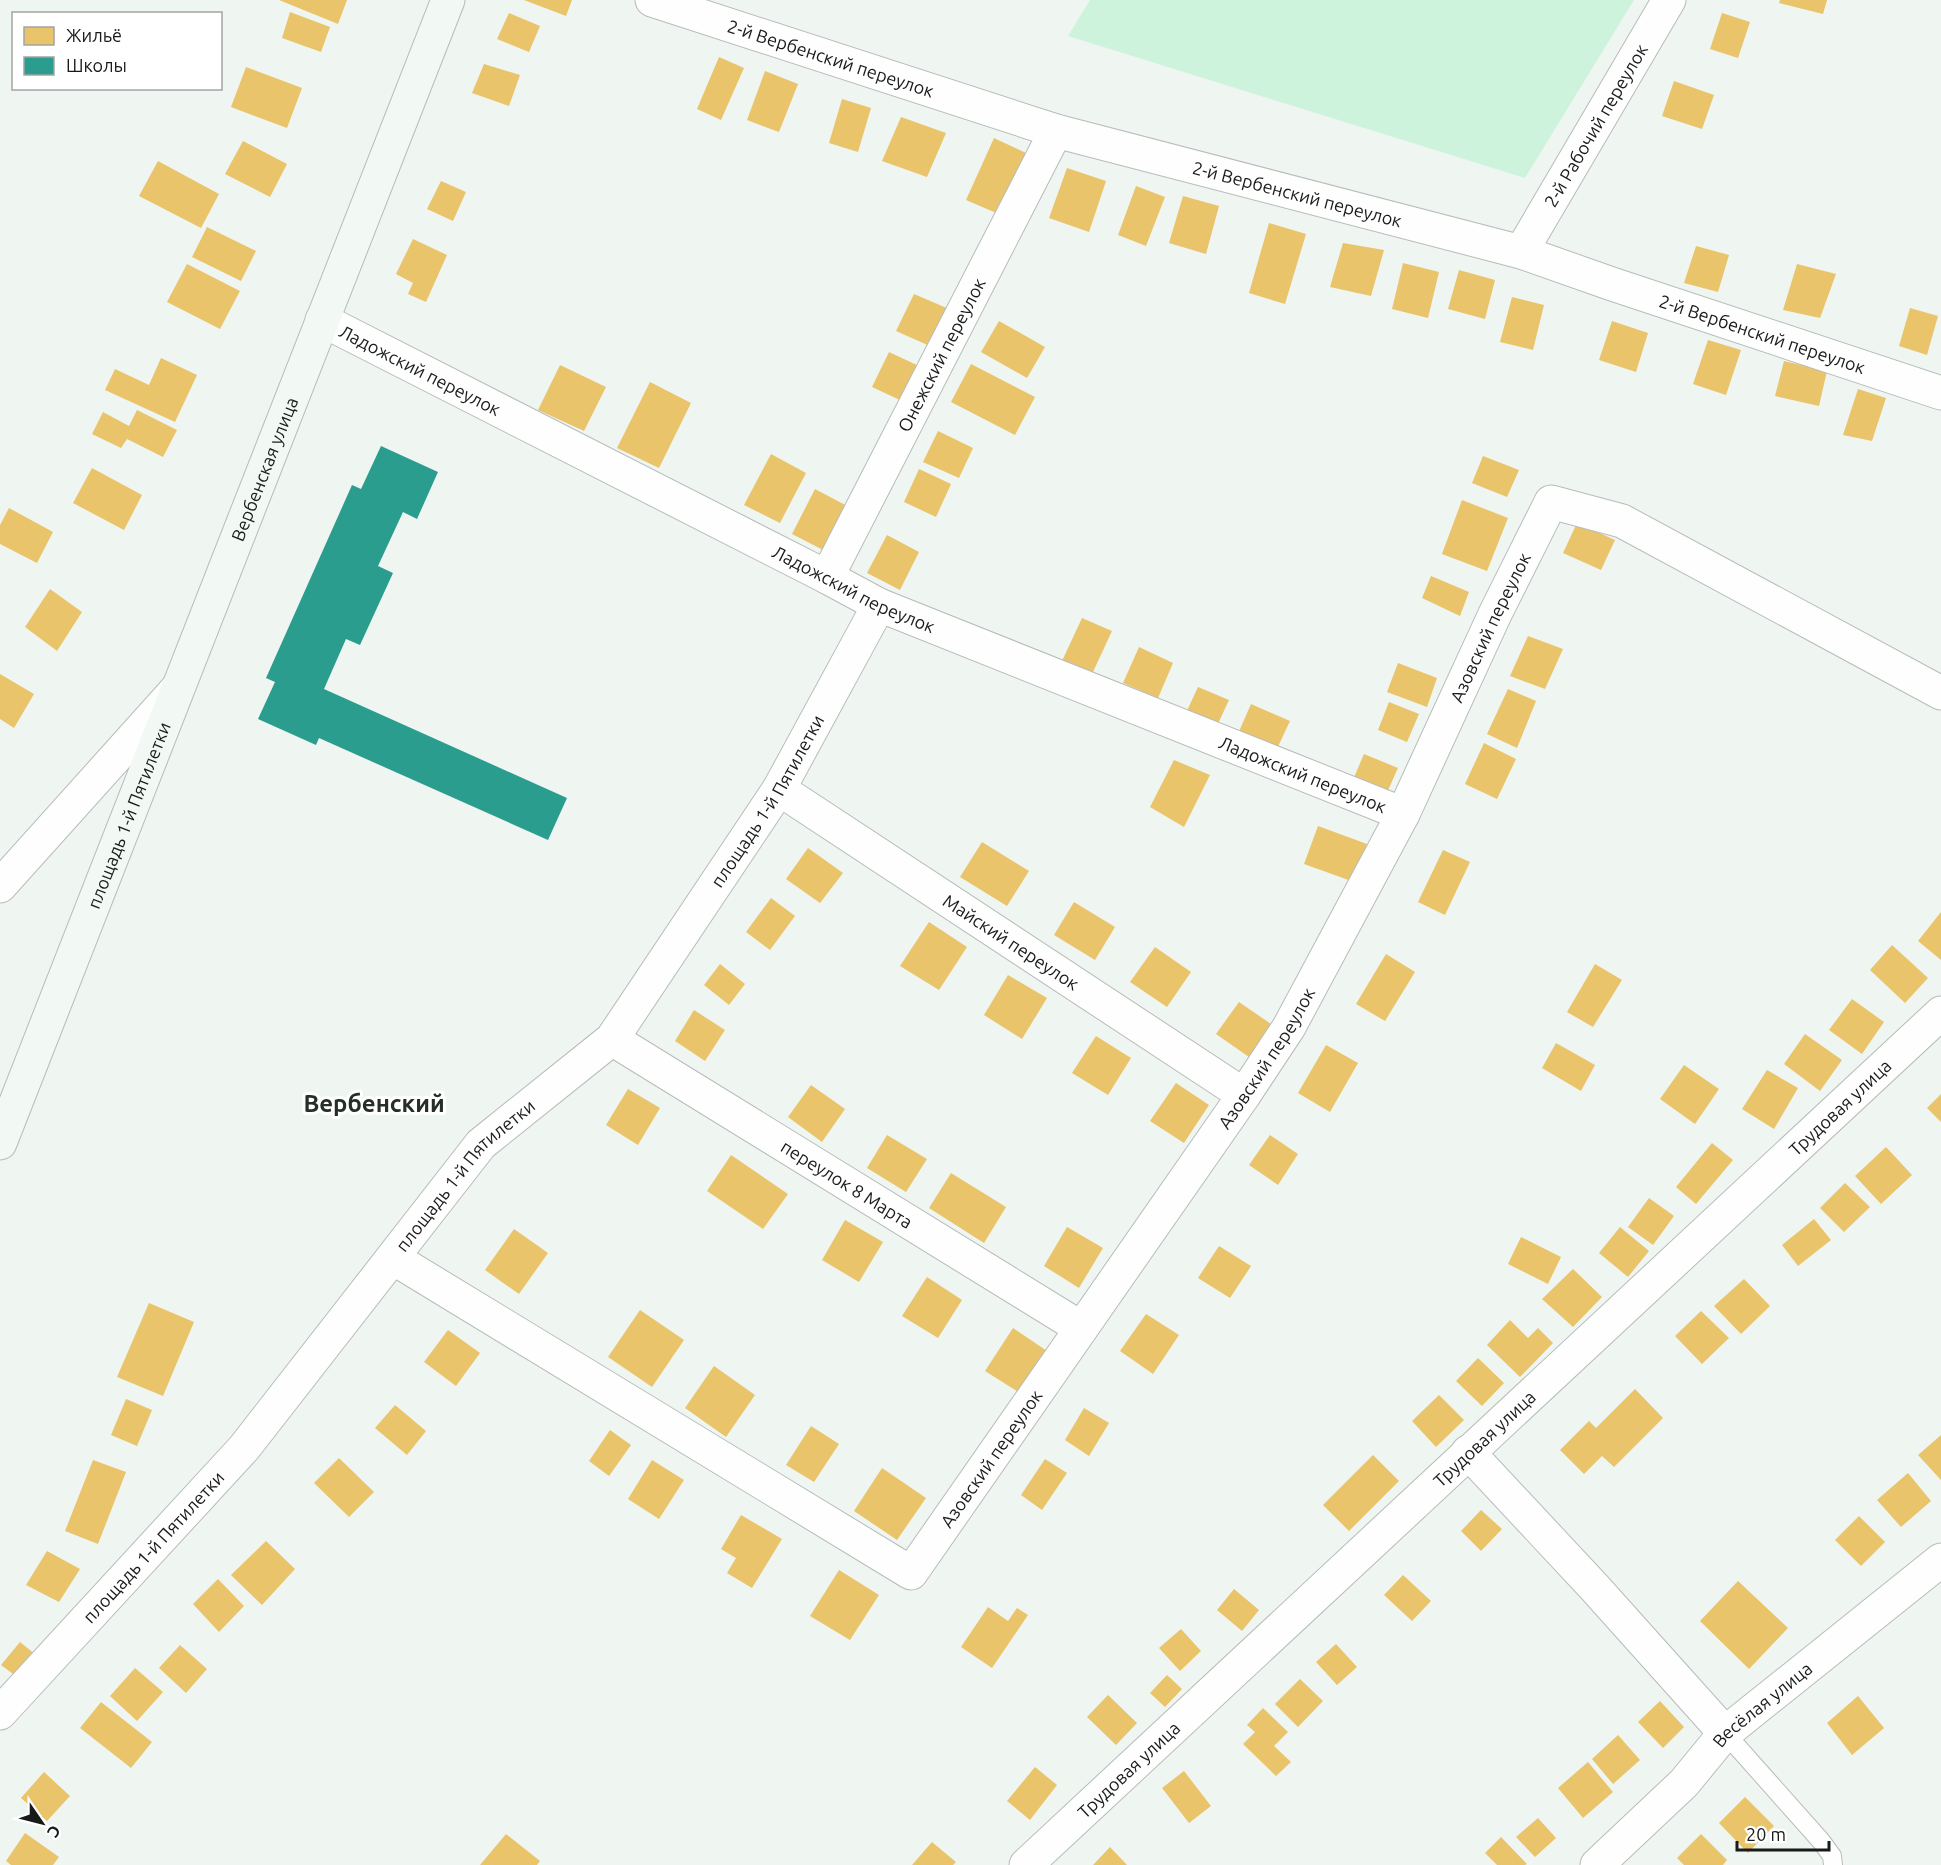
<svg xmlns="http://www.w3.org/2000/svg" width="1941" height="1865" font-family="Ubuntu,sans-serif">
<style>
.green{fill:#cef3dc}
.homes{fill:#e9c46a}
.schools{fill:#2a9d8f}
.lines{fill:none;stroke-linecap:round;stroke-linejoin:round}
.lane-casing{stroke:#b7bcb9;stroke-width:20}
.street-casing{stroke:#b7bcb9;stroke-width:35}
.secondary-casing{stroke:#b7bcb9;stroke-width:35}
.lane{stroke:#fdfefd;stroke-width:18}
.street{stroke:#fdfefd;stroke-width:33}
.secondary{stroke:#f2f8f4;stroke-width:33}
.labels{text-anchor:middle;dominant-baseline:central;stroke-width:6;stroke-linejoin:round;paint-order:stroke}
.street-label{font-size:18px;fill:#181b19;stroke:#fff}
.district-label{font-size:24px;font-weight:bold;fill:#252e28;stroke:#fff}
</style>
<rect width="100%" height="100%" fill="#eff5f1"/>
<path class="green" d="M1090,0h544l-109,178 -457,-142z"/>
<path class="homes" d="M279,0h68l-9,24z
M524,0h48l-6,16z
M1780,0h47l-4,14 -44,-11z
M290,12l40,15 -9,25 -39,-14z
M509,13l31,13 -11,26 -32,-13z
M1722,13l28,9 -12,36 -28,-9z
M719,57l25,11 -23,52 -24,-11z
M484,64l36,11 -11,31 -37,-13z
M246,67l56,21 -15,40 -56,-21z
M765,71l33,13 -19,48 -32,-12z
M1674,81l40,14 -12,34 -40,-13z
M842,99l29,9 -13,44 -29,-9z
M901,117l45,16 -19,44 -45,-16z
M994,138l34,16 -27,61 -35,-15z
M243,141l44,23 -17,33 -45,-23z
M158,161l61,33 -18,34 -62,-32z
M1067,168l39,13 -17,51 -40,-14z
M441,181l25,11 -13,29 -26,-12z
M1136,186l29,11 -19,49 -28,-11z
M1183,196l36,10 -13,48 -37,-11z
M1269,223l37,11 -21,70 -36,-11z
M207,227l49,24 -15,30 -49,-24z
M413,239l34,16 -21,47 -18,-8 5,-11 -17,-9z
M1343,243l41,7 -13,46 -41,-9z
M1696,246l33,9 -11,37 -34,-9z
M1403,263l36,9 -11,46 -36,-9z
M187,264l53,27 -20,38 -53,-27z
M1797,264l39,10 -16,44 -37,-8z
M1459,270l36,10 -10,39 -37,-10z
M914,294l35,15 -17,38 -36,-16z
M1512,297l32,8 -11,45 -33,-8z
M1910,308l28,8 -11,39 -28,-9z
M999,321l46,26 -18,31 -46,-26z
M1612,321l36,12 -12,39 -37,-12z
M1708,340l33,10 -15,45 -33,-11z
M889,352l30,14 -17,35 -30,-14z
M161,358l36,17 -22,47 -70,-32 10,-21 34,16z
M1784,361l43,10 -8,35 -44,-10z
M971,364l64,33 -20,38 -64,-33z
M560,365l46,22 -22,44 -46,-21z
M650,382l41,21 -32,65 -42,-20z
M1858,389l28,9 -14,43 -29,-6z
M137,410l40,20 -14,27 -36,-18 -6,9 -29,-14 11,-22 26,14z
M938,431l35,17 -14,30 -36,-16z
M771,454l35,19 -26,50 -36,-18z
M1483,456l36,14 -12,27 -35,-14z
M92,468l50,27 -18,35 -51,-27z
M919,469l32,15 -15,33 -32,-15z
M815,489l36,19 -24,44 -35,-18z
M1462,500l46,18 -21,53 -45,-17z
M9,508l44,24 -16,31 -37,-19v-19z
M1577,523l38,17 -14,30 -38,-17z
M887,535l32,17 -19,38 -33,-17z
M1431,576l38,16 -9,24 -38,-18z
M50,589l32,23 -25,39 -32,-24z
M1082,618l30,13 -20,43 -30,-13z
M1528,636l35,13 -18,40 -35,-13z
M1139,647l34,16 -15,35 -35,-15z
M1398,663l39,15 -10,29 -40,-15z
M0,674l34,20 -20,34 -14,-9z
M1198,687l31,13 -13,28 -31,-13z
M1508,689l28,12 -19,47 -30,-14z
M1389,702l30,12 -12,28 -29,-12z
M1251,704l39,17 -15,32 -38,-17z
M1484,743l32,16 -19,40 -32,-15z
M1364,754l34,14 -13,29 -33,-15z
M1174,760l36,15 -26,52 -34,-20z
M1318,826l49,18 -13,38 -50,-18z
M982,842l47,29 -22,35 -47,-29z
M808,848l35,25 -23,30 -34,-24z
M1443,850l27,12 -25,53 -27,-13z
M771,898l24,18 -25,34 -24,-18z
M1074,902l41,25 -20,33 -41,-25z
M1941,912v48l-23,-19z
M929,922l38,25 -28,43 -39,-24z
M1892,945l36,33 -23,25 -35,-33z
M1155,947l36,25 -24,35 -37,-25z
M1386,954l29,18 -30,49 -29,-17z
M720,964l25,20 -16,21 -25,-20z
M1595,964l27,16 -29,47 -26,-15z
M1008,975l39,23 -25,41 -38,-24z
M1852,999l32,23 -22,32 -33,-24z
M1239,1002l32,22 -22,33 -33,-23z
M694,1010l31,20 -20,31 -30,-20z
M1805,1034l37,26 -22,31 -36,-27z
M1096,1036l35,22 -23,37 -36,-22z
M1556,1043l39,22 -14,26 -39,-23z
M1326,1045l32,18 -28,49 -32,-19z
M1684,1065l35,24 -24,35 -35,-25z
M1767,1070l31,18 -24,41 -32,-20z
M1176,1083l33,22 -25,38 -34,-22z
M811,1085l34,24 -23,33 -34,-25z
M628,1089l32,19 -22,37 -32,-20z
M1941,1094v28l-14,-14z
M887,1135l40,24 -21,33 -39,-24z
M1270,1135l28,19 -20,31 -29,-20z
M1712,1143l21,17 -37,44 -20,-17z
M1886,1147l26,28 -31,29 -26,-28z
M731,1155l57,39 -25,35 -56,-38z
M951,1173l55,34 -22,36 -55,-35z
M1845,1183l25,24 -26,25 -24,-24z
M1649,1198l25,18 -21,29 -25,-18z
M1814,1219l17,21 -33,26 -16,-21z
M845,1220l38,22 -24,40 -37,-22z
M1067,1227l36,21 -24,40 -35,-22z
M1620,1227l29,24 -21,26 -29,-24z
M514,1229l34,24 -29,41 -34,-24z
M1521,1237l40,20 -13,27 -40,-20z
M1219,1246l32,20 -21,32 -32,-20z
M1573,1269l29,28 -29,30 -31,-28z
M927,1277l35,23 -24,38 -36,-22z
M1744,1279l26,27 -29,28 -27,-28z
M149,1303l45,19 -31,74 -46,-19z
M640,1310l44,30 -32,47 -44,-30z
M1701,1311l28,27 -27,26 -27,-28z
M1146,1314l33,21 -26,39 -33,-23z
M1510,1320l18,18 10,-10 15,15 -33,34 -33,-32z
M1013,1328l34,23 -27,42 -35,-22z
M448,1330l32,23 -24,33 -32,-24z
M1478,1358l26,25 -22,23 -26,-25z
M714,1366l41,29 -29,42 -41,-29z
M1635,1389l28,29 -49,49 -12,-11 -18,18 -24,-24 29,-29 7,7z
M1439,1395l25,25 -28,27 -24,-26z
M126,1399l26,11 -15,36 -26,-11z
M395,1405l31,26 -19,24 -32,-27z
M1084,1408l25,15 -20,33 -24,-16z
M811,1426l28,18 -25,38 -28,-17z
M610,1430l21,15 -22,31 -20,-15z
M1941,1435v45l-23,-25z
M1373,1455l26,26 -50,50 -26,-26z
M339,1458l35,34 -25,25 -35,-34z
M1045,1459l22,14 -25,37 -21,-15z
M93,1460l33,12 -28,72 -33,-13z
M652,1460l32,20 -25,39 -31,-20z
M882,1468l44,30 -29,42 -43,-29z
M1908,1473l23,28 -30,26 -24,-27z
M1481,1510l21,19 -21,22 -20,-20z
M741,1515l41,24 -30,49 -25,-15 9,-15 -15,-9z
M1859,1516l26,26 -24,24 -26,-26z
M266,1541l29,28 -33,36 -31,-30z
M47,1551l33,18 -21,33 -33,-17z
M839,1570l40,25 -29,45 -40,-24z
M1403,1575l28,26 -19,20 -28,-26z
M218,1579l26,27 -25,26 -26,-28z
M1738,1581l50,47 -39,41 -49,-48z
M1234,1589l25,21 -17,21 -25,-21z
M988,1607l20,14 9,-13 11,7 -36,53 -31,-21z
M1181,1629l20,22 -21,20 -21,-23z
M20,1642l16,13 -19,22 -16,-12z
M1336,1644l21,23 -20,18 -21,-23z
M180,1645l27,24 -21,24 -27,-25z
M135,1668l28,24 -26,29 -27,-25z
M1167,1675l15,14 -17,18 -15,-14z
M1300,1679l23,22 -25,26 -23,-23z
M1108,1695l29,28 -21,22 -29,-28z
M1858,1696l26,32 -32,27 -25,-32z
M1660,1701l24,26 -21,21 -25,-26z
M101,1702l51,40 -21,26 -51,-40z
M1263,1708l25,24 -14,14 17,16 -15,14 -33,-32 12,-12 -8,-7z
M1618,1735l22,25 -27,24 -21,-25z
M1588,1762l25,30 -30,26 -25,-30z
M1035,1767l22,18 -27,35 -23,-19z
M1184,1771l27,35 -22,17 -27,-35z
M44,1772l26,24 -23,25 -26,-23z
M1745,1797l29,29 -26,27 -29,-30z
M1538,1818l18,20 -21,19 -19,-20z
M25,1833l34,24 -6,8h-42l-5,-4z
M506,1834l34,27 -3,4h-57z
M1701,1834l26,26 -4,5h-39l-7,-7z
M1501,1837l26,27 -2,1h-28l-12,-12z
M932,1842l24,20 -3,3h-41z
M1110,1847l17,18h-34z"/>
<path class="schools" d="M381,446l57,26 -21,47 -14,-7 -25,54 15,7 -33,72 -14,-6 -22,50 243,109 -19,42 -229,-102 -3,7 -58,-26 17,-37 -9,-4 86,-193 9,4z"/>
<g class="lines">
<g class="lane-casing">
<path id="lane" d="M1725,1733l96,108 11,15 1,9"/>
</g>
<g class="street-casing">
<g id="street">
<path id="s1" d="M652,0l404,131 465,121 91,32 329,109"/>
<path id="s2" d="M1521,252l148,-252"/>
<path id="s3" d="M322,320l505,257 52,28 524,209"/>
<path id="s4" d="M827,577l229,-446"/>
<path id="s5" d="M779,789l465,306"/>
<path d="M0,886l177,-197"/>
<path id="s6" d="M612,1039l469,289"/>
<path id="s7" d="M393,1258l518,315 333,-478 45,-68 114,-213 92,-200 56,-112 71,19 319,172"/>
<path d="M1468,1452l127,136 130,145"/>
<path id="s8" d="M0,1713l244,-265 237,-304 131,-105 167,-250 100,-184"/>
<path id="s9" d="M1026,1865l915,-852"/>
<path id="s10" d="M1597,1865l87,-82 41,-50 216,-173"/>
</g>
</g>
<g class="secondary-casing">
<g id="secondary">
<path id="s11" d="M0,1143l448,-1143"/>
</g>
</g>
<use href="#lane" class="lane"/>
<use href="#street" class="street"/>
<use href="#secondary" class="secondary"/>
</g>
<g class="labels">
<g class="street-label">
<text stroke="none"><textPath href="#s1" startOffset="188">2-й Вербенский переулок</textPath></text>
<text stroke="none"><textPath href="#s2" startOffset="147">2-й Рабочий переулок</textPath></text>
<text stroke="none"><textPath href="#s1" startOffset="674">2-й Вербенский переулок</textPath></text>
<text stroke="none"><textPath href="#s1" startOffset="1160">2-й Вербенский переулок</textPath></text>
<text stroke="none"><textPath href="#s4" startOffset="250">Онежский переулок</textPath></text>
<text stroke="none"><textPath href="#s3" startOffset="110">Ладожский переулок</textPath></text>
<text stroke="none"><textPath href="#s11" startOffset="724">Вербенская улица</textPath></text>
<text stroke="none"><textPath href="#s3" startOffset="596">Ладожский переулок</textPath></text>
<text stroke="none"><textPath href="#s7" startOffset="1718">Азовский переулок</textPath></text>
<text stroke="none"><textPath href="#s3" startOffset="1082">Ладожский переулок</textPath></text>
<text stroke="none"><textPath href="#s8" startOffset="1198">площадь 1-й Пятилетки</textPath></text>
<text stroke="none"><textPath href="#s11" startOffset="352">площадь 1-й Пятилетки</textPath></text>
<text stroke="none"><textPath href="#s5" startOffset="278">Майский переулок</textPath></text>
<text stroke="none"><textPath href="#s7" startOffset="1232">Азовский переулок</textPath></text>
<text stroke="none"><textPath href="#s9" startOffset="1112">Трудовая улица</textPath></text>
<text stroke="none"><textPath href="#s8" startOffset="712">площадь 1-й Пятилетки</textPath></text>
<text stroke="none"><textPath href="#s6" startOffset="276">переулок 8 Марта</textPath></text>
<text stroke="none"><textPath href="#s9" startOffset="626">Трудовая улица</textPath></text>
<text stroke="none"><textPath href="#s7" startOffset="746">Азовский переулок</textPath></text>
<text stroke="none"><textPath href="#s8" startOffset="226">площадь 1-й Пятилетки</textPath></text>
<text stroke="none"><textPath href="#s10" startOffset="231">Весёлая улица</textPath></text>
<text stroke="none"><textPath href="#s9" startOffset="140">Трудовая улица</textPath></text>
</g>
<g class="district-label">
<text x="374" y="1103">Вербенский</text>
</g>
</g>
<rect x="12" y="12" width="210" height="78" fill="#ffffff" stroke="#a3a4a3" stroke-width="1.5"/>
<rect x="24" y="27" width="30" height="18" fill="#e9c46a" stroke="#a3a4a3" stroke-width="1.5"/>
<text x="66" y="42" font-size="18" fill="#181b19">Жильё</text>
<rect x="24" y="57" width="30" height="18" fill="#2a9d8f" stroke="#a3a4a3" stroke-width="1.5"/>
<text x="66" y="72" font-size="18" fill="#181b19">Школы</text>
<g transform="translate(42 1823) rotate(125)" stroke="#ffffff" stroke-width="4.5" paint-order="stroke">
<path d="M0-4.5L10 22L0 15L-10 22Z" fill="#181b19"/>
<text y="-9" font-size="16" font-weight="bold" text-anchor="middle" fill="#181b19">С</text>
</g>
<path d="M1737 1841v9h92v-9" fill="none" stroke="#181b19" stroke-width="3"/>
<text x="1746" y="1841" font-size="18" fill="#181b19" stroke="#ffffff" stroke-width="4.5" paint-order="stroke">20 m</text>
</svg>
